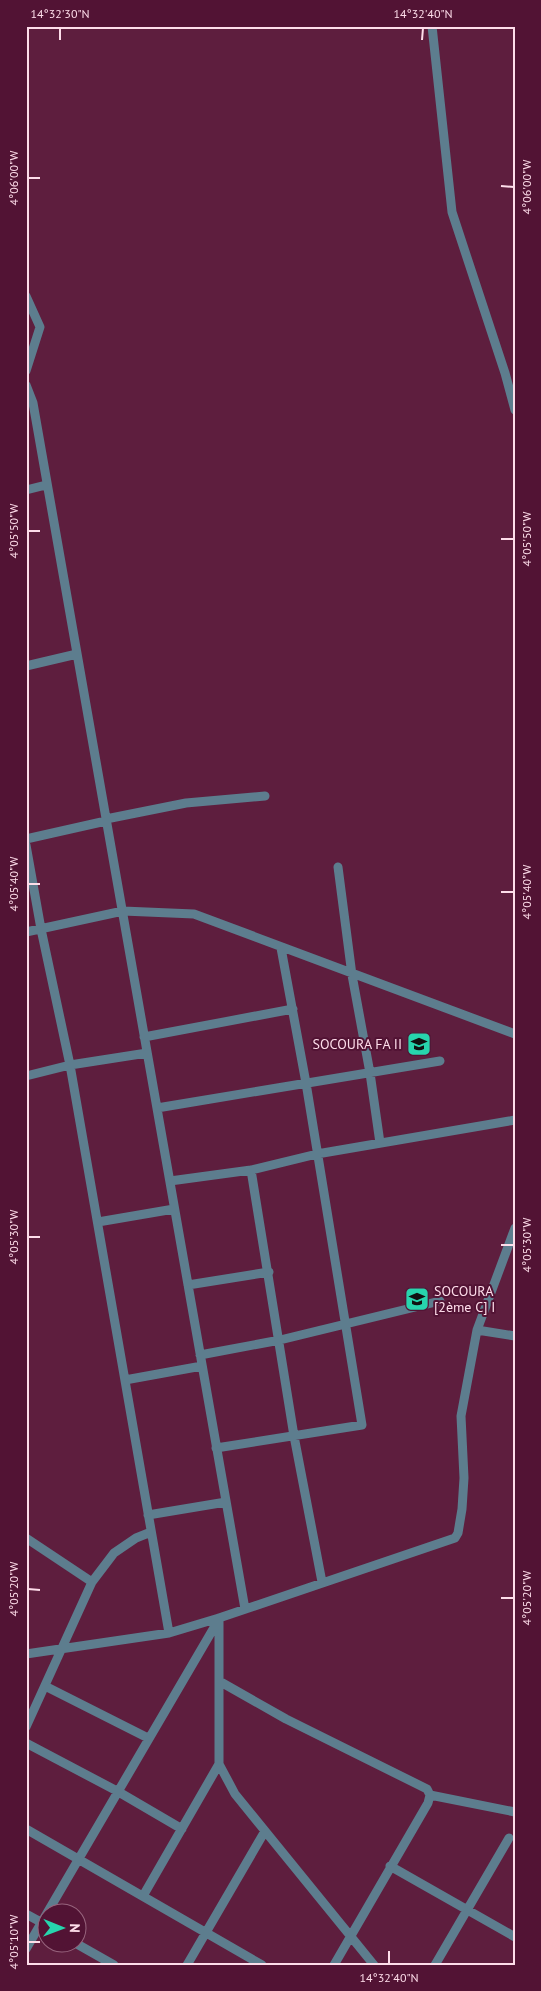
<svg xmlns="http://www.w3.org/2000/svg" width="541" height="1991" font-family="'PT Sans',sans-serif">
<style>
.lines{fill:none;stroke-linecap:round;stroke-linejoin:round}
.minor{stroke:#5d7d8e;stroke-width:9}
.ticks{fill:none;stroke:#feddea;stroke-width:2}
.labels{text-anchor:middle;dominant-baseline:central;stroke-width:4;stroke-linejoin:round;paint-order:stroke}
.poi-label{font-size:14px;fill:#feddea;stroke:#521334;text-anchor:end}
.neatline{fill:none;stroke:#feddea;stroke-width:2}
.ticks-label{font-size:12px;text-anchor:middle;fill:#feddea}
</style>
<rect width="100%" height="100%" fill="#5e1e3e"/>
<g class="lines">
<path class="minor" d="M432,26l20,186 53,161 10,37
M26,296l14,31 -14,44
M26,385l7,18 212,1206
M26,490l20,-5
M26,666l51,-12
M106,819l80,-16 79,-7
M26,839l80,-18
M26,845l15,84 29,136 99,568
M338,867l14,108 18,98 10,70
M26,932l97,-21 71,3 321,120
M144,1037l149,-28
M26,1076l44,-11 77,-12
M157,1108l283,-47
M251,1170l43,266 28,146
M170,1181l81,-11 66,-16 198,-34
M98,1222l76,-13
M188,1285l81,-13
M477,1330l38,6
M200,1355l80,-15 160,-39
M125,1380l77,-14
M216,1448l146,-23 -56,-342 -25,-135
M148,1515l78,-13
M26,1538l66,44
M219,1618v146l16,30 139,171
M26,1654l143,-21 50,-15 236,-80 3,-5 4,-24 2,-31 -3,-62 16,-86 38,-102
M219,1681l67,38 141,70 3,6 -2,8 -94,162
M45,1686l103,52
M26,1727l66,-145 22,-29 22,-15 15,-6
M26,1743l91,48 65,38
M430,1795l85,17
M26,1829l236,136
M390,1866l125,71
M143,1896l76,-132
M26,1914l22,12
M77,1944l37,21
M26,1949l193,-330
M187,1965l78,-134
M435,1965l74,-127"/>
</g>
<path class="ticks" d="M60,40v-12M422,40l1,-12M28,178h12M501,186l13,1M28,531h12M501,539h13M28,884h12M501,892h13M28,1237h12M501,1245h13M28,1589l12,1M501,1598h13M28,1942h12M389,1964v-13"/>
<defs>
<g id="school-square" transform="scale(1.25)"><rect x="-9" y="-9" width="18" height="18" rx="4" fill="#27d5ad" stroke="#521334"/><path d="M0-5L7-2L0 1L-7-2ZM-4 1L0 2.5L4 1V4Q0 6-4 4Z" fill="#111"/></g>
</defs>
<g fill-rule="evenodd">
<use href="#school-square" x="419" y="1044"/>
<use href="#school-square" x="417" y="1299"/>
</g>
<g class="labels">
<g class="poi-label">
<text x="402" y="1044">SOCOURA FA II</text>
<text x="434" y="1291" text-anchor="start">SOCOURA<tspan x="434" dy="16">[2ème C] I</tspan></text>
</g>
</g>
<rect width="541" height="1991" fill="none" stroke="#521334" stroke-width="55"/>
<g transform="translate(62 1928) rotate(91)"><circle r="24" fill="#521334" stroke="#97647d"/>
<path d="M0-4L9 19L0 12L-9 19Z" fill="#27d5ad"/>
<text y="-8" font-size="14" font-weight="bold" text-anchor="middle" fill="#feddea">N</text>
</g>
<rect x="28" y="28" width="486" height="1936" class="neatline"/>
<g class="ticks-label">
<text x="60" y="18">14°32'30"N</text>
<text x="423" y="18">14°32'40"N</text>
<text transform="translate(14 178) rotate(-90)" y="4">4°06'00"W</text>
<text transform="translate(527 187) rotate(-90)" y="4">4°06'00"W</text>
<text transform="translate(14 531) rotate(-90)" y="4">4°05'50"W</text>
<text transform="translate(527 539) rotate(-90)" y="4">4°05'50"W</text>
<text transform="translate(14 884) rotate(-90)" y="4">4°05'40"W</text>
<text transform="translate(527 892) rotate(-90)" y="4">4°05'40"W</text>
<text transform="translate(14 1237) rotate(-90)" y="4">4°05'30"W</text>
<text transform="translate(527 1245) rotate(-90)" y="4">4°05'30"W</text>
<text transform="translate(14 1589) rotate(-90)" y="4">4°05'20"W</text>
<text transform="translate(527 1598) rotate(-90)" y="4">4°05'20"W</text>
<text transform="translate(14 1942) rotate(-90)" y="4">4°05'10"W</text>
<text x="389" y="1982">14°32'40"N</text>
</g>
</svg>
